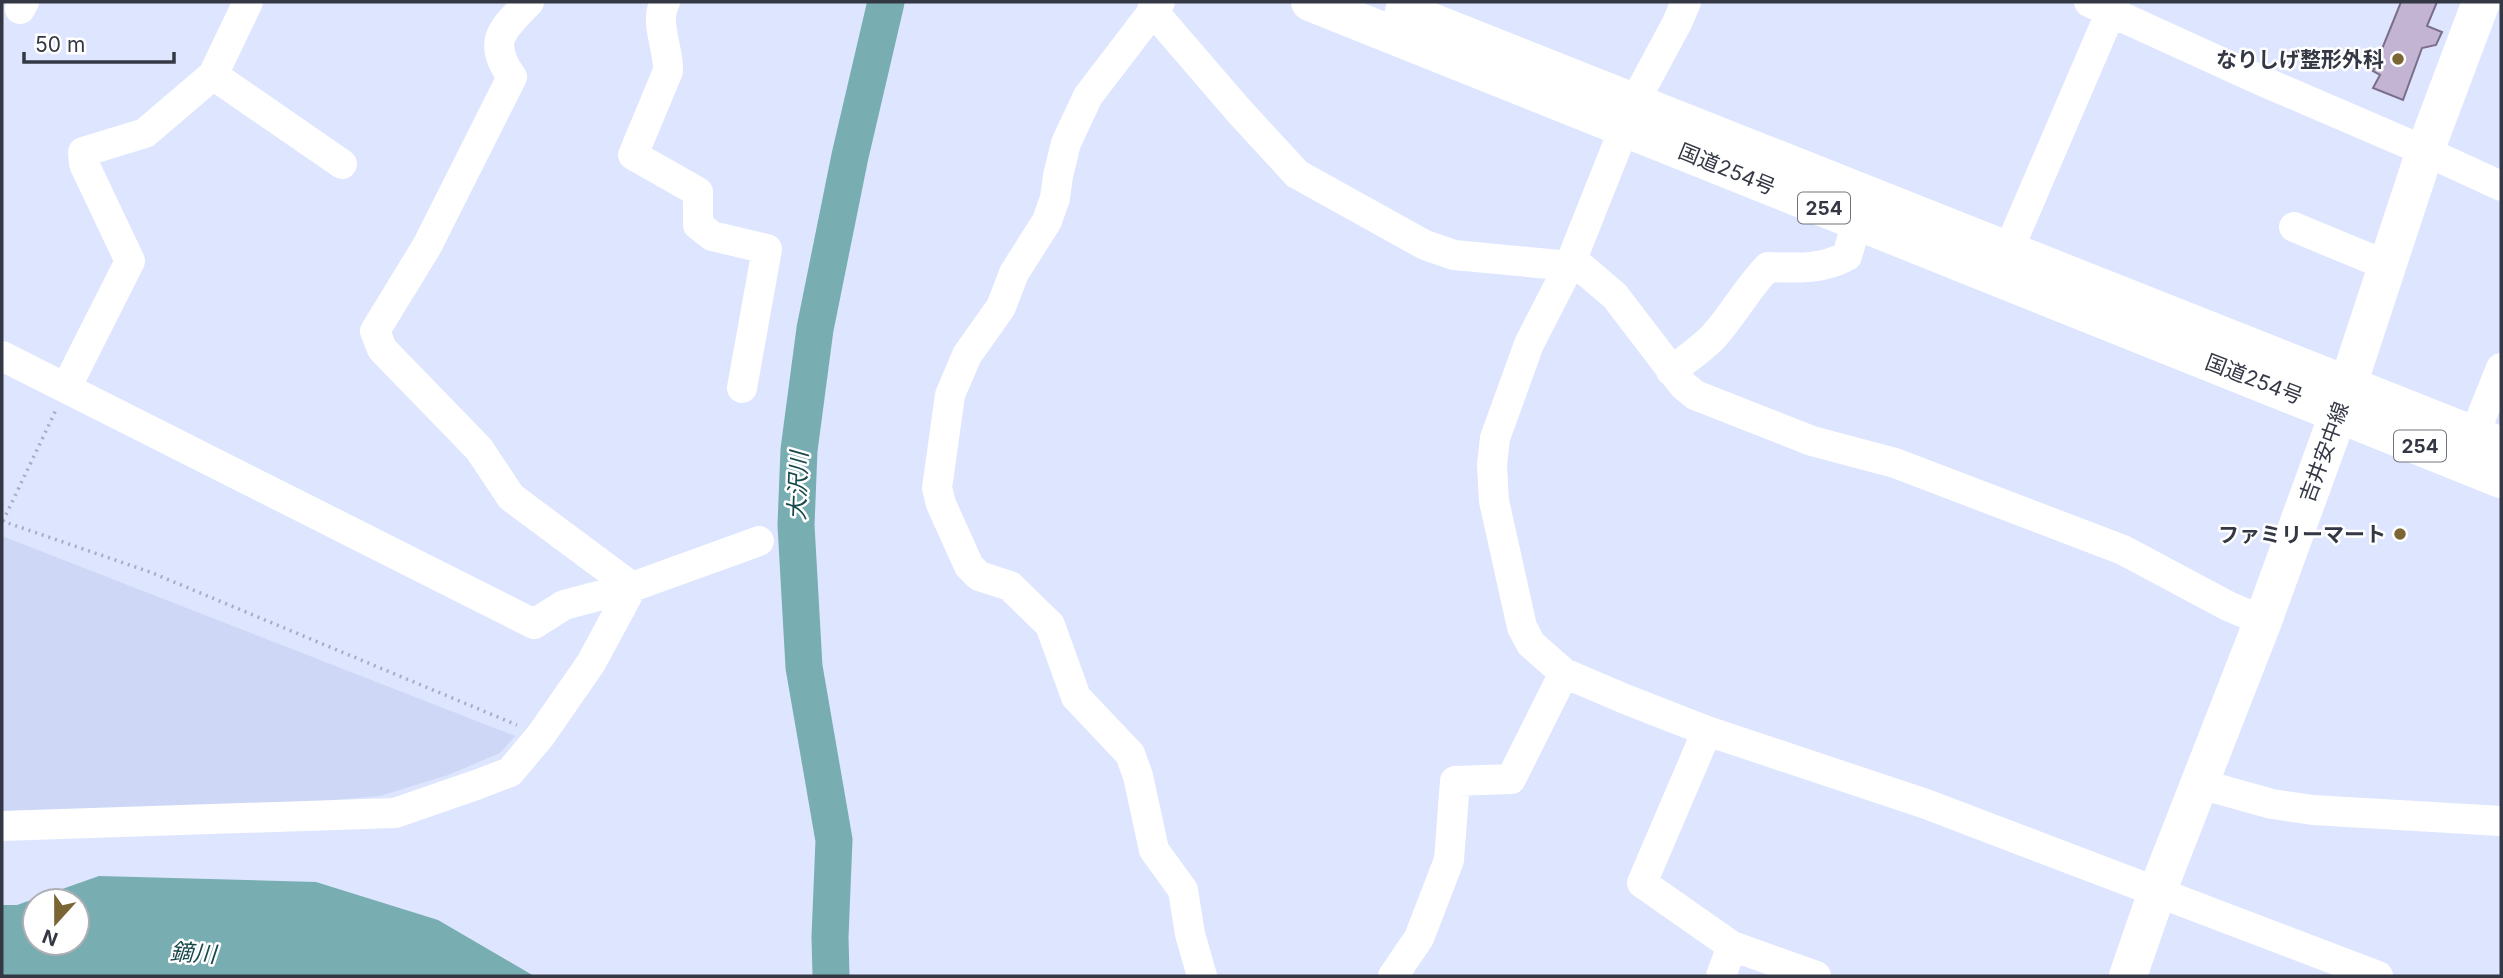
<svg xmlns="http://www.w3.org/2000/svg" width="2503" height="978" font-family="Inter,'Noto Sans JP',sans-serif">
<style>
.built{fill:#ced8f6}
.water{fill:#78adb2;fill-rule:evenodd}
.lines{fill:none;stroke-linecap:round;stroke-linejoin:round}
.river{stroke:#78adb2;stroke-width:37}
.building{fill:#c2b4d2;stroke:#7b6e89;stroke-width:2}
.path{stroke:#a6adc3;stroke-width:3.5;stroke-dasharray:2 5;stroke-linecap:butt}
.minor{stroke:#fff;stroke-width:30}
.major{stroke:#fff;stroke-width:38}
.highway{stroke:#fff;stroke-width:38}
.poi-dot{fill:#7c6535;stroke:#fff;stroke-width:2.5}
.labels{text-anchor:middle;dominant-baseline:central;stroke-width:5;stroke-linejoin:round;paint-order:stroke}
.shield{fill:#fff;stroke:#71747d;stroke-width:2}
.shield-label{font-size:19px;font-weight:bold;fill:#343845}
.poi-label{font-size:21px;font-weight:bold;fill:#343845;stroke:#fff;text-anchor:end}
.street-label{font-size:21px;fill:#343845;stroke:#fff}
.water-label{font-size:23px;font-style:italic;fill:#18494d;stroke:#fff}
</style>
<rect width="100%" height="100%" fill="#dde5ff"/>
<path class="built" d="M2,536l513,200 -15,17 -52,22 -68,21 -114,10 -264,5z"/>
<path class="water" d="M99,876l217,6 122,38 96,56h-532v-71h15zM35,901h42v42h-42z"/>
<g class="lines">
<path class="river" d="M831,976l-1,-39 4,-97 -30,-173 -8,-142 3,-75 16,-121 35,-173 36,-154"/>
</g>
<path class="building" d="M2401,2h36l-10,24 15,6 -6,13 -14,3 -19,52 -30,-12 7,-13 -7,-4z"/>
<g class="lines">
<path class="path" d="M2,521l148,51 367,153
M3,521l53,-111"/>
<path class="minor" d="M529,2c-26,27 -43,39 -17,75l-85,169 -52,85 7,18 97,100 32,48 121,90
M665,2c-11,20 4,47 3,69l-35,84 65,37v33l14,11 55,13 -25,139
M1160,2l-72,94 -22,47 -8,33 -3,22 -8,23 -33,52 -13,34 -34,48 -17,40 -13,93 4,16 28,62 10,10 31,10 40,39 26,72 54,57 8,22 16,74 29,40 7,44 12,42
M1686,2l-9,21 -42,78 -65,163 -41,80 -34,94 -3,27 2,36 28,126 9,17 33,29 61,26 82,32 219,73 452,172
M2089,2l171,78 165,71 76,35
M20,9l4,-7
M1152,10l87,101 58,63 128,71 29,10 127,12 34,29 68,89 12,10 117,46 83,22 228,87 105,56 35,15
M213,75l129,89
M2294,227l94,39
M2008,251l107,-249
M2,356l532,268 30,-19 68,-18
M1671,371c14,-11 31,-22 43,-35 20,-22 33,-48 54,-69 29,1 53,3 79,-11l10,-34
M66,388l64,-127 -46,-97 -1,-12 62,-19 68,-58 35,-73
M2474,435l27,-67
M1707,731l-65,152 90,63 84,30
M2200,784l72,20 41,6 188,11
M2,826l393,-13 81,-28 34,-13 31,-37 50,-72 41,-76 127,-46
M1393,976l26,-38 30,-78 6,-79 56,-2 53,-106
M1721,976l11,-30"/>
<path class="major" d="M2128,976l29,-84 106,-271 76,-209 86,-261 56,-149"/>
<path class="highway" d="M1310,2l1191,477
M1404,11l1097,435"/>
</g>
<g class="poi-dot">
<circle cx="2398" cy="59" r="7"/>
<circle cx="2400" cy="534" r="7"/>
</g>
<g class="labels">
<g class="shield">
<rect x="1798" y="192.5" width="52" height="31" rx="5"/>
<rect x="2394" y="430.5" width="52" height="31" rx="5"/>
</g>
<g class="shield-label">
<text x="1824" y="208">254</text>
<text x="2420" y="446">254</text>
</g>
<g class="poi-label">
<text x="2384" y="59">なりしげ整形外科</text>
<text x="2386" y="534">ファミリーマート</text>
</g>
<g class="street-label">
<text transform="translate(1727 169) rotate(22)">国道254号</text>
<text transform="translate(2254 379) rotate(21)">国道254号</text>
<text transform="translate(2324 452) rotate(-70)">吉井安中線</text>
</g>
<g class="water-label">
<text transform="translate(798 486) rotate(-88)">大沢川</text>
<text transform="translate(193 953) rotate(4)">鏑川</text>
</g>
</g>
<rect width="2503" height="978" fill="none" stroke="#343845" stroke-width="7"/>
<g transform="translate(56 922) rotate(201)"><circle r="33" fill="#ffffff" stroke="#aeafb5" stroke-width="2"/>
<path d="M0-5L12 26L0 18L-12 26Z" fill="#7c6535"/>
<text y="-10" font-size="19" font-weight="bold" text-anchor="middle" fill="#343845">N</text>
</g>
<path d="M24 52v10h150v-10" fill="none" stroke="#343845" stroke-width="3.5"/>
<text x="35" y="52" font-size="21" fill="#343845" stroke="#ffffff" stroke-width="5" paint-order="stroke">50 m</text>
</svg>
